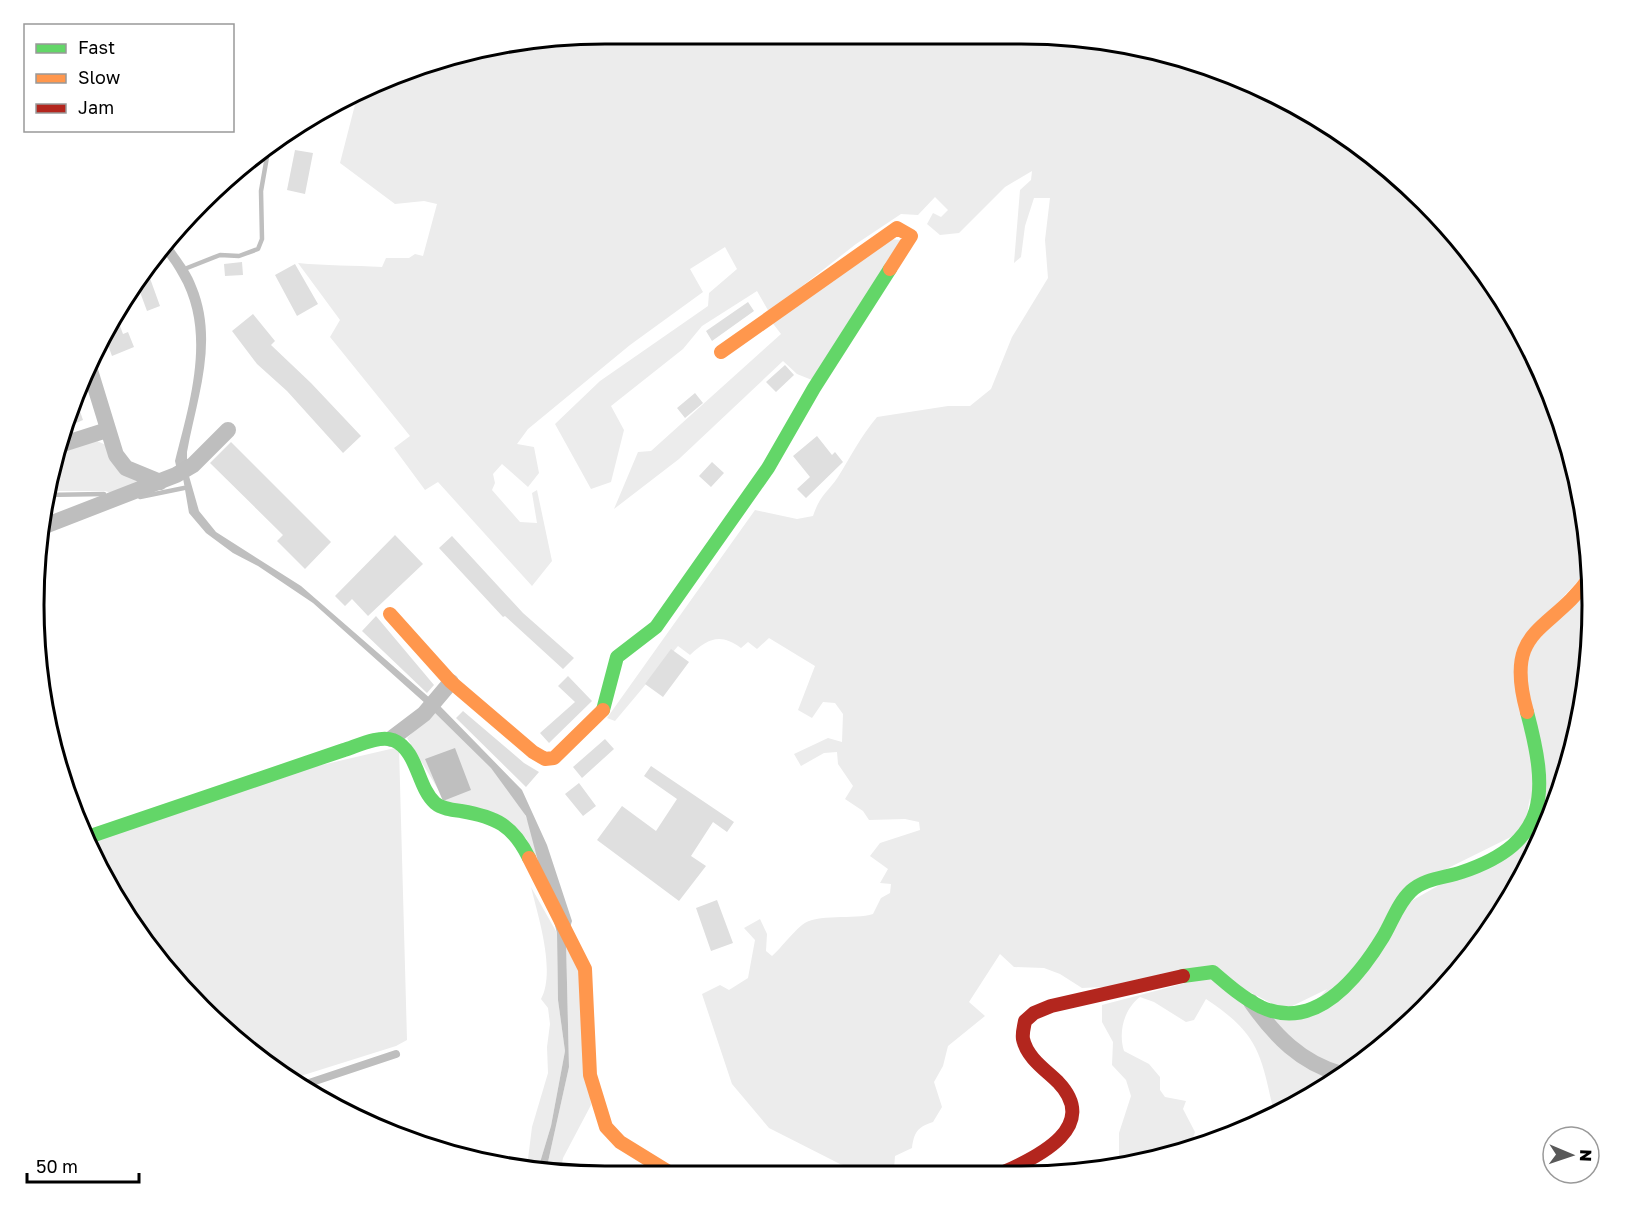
<svg xmlns="http://www.w3.org/2000/svg" width="1625" height="1209" font-family="'Golos Text',sans-serif">
<style>
.green{fill:#ececec}
.water{fill:#bfbfbf}
.lines{fill:none;stroke-linecap:round;stroke-linejoin:round}
.stream{stroke:#bfbfbf;stroke-width:4.5}
.building{fill:#dfdfdf}
.lane{stroke:#bebebe;stroke-width:8}
.street{stroke:#bebebe;stroke-width:16}
.fast{stroke:#63d668;stroke-width:14}
.slow{stroke:#ff974d;stroke-width:14}
.jam{stroke:#b3261e;stroke-width:14}
.rim{fill:none;stroke:#000;stroke-width:3}
</style>
<rect width="100%" height="100%" fill="#fff"/>
<path class="green" d="M604,33l454,1 110,18 170,78 136,127 59,95 40,105 18,110 -66,71 11,116 -11,76 -95,47 -76,99 -70,34 -55,-29 -147,7 -22,-14 -16,-6 -30,-1 -14,-13 -31,48 16,14 -37,30 -5,20 -9,16 8,25 -9,15c-16,5 -19,11 -21,26l-17,8 -1,13h-37l-17,-5 -71,-36 -37,-44 -30,-90 18,-9 9,5 19,-12 7,-38 -11,-12 16,-9 7,15 -1,17 6,5c10,-9 19,-22 30,-31 14,-12 53,-5 71,-11l8,-16 9,-5 1,-9 -11,-1 8,-14 -18,-13 10,-13 40,-13 -1,-8 -14,-3 -36,1 -6,-9 -18,-12 8,-13 -15,-22 -1,-12 -13,1 -23,13 -7,-12 34,-16 14,4 1,-28 -8,-11 -12,-1 -11,16 -14,-8 17,-44 -46,-28 -12,11 -9,-7 -7,6c-21,-16 -34,-9 -51,7l-12,-9 -63,75 -8,-3 148,-208 42,9 16,-3c7,-21 14,-23 25,-39 13,-21 23,-41 39,-60l71,-11h22l21,-17 21,-52 36,-59 -3,-38 5,-42h-16l-9,28 -4,31 -7,6 6,-73 11,-10 1,-9 -27,16 -46,46 -19,2 -13,-11 6,-11 8,4 7,-7 -13,-13 -17,18 -17,-1 -45,30 -87,68 -12,-21 -55,35 -19,23 -72,57 13,24 -13,52 -20,7 -36,-65 45,-43 108,-75 1,-13 28,-24 -12,-22 -35,22 13,23 -73,53 -102,84 -11,15 17,3 5,26 -11,14 -26,-23 -9,10 2,9 -3,7 28,32 17,1 -5,-30 5,-3 15,71 -20,25 -94,-104 -13,8 -31,-42 16,-12 -80,-99 10,-17 -42,-57c28,3 55,2 84,4l4,-9h23l6,-4 8,2 14,-52 -13,-3 -29,3 -55,-41 18,-70 98,-40z
M887,239l14,1 -89,140 -15,-6 -14,-13 -104,98 -65,50 24,-57 13,-1 130,-117 -10,-13z
M97,441l9,4 34,37 -25,12 -10,-3h-60l13,-39z
M1590,582l-3,97 -25,110 -47,102 -65,91 -82,76 -25,14 -23,-6 -51,-49 34,-2 103,-111 125,-71 -7,-177z
M434,712c30,29 76,66 92,105 10,23 16,48 24,72l-24,-51 -79,-34 -40,-66z
M399,747l8,293 -11,6 -105,33 -64,-45 -76,-82 -64,-111 196,-67z
M531,887l26,46 1,67 7,51 -14,75 -13,43 -11,-2 5,-40 16,-54 -1,-26 3,-23 -2,-16 -7,-9c15,-28 -3,-83 -10,-112z
M566,941l16,30 9,134 -28,53 -3,15 -14,-2 23,-104z
M1212,976l123,101 -61,36c-13,-59 -15,-79 -68,-114l-12,21 -8,2 -32,-20 -14,-5c-16,12 -22,35 -16,54l25,13 11,13v13l5,7 21,4 -3,8 12,23 -4,13 -54,15 -18,1v-28l12,-37 -5,-16 -14,-15 1,-23 -11,-20v-17z"/>
<path class="water" d="M167,239c10,16 23,30 29,47 23,55 1,111 -9,166v12l-10,6 -2,-9c15,-59 37,-129 4,-185 -5,-10 -12,-18 -18,-27z
M189,476l10,35 17,21 85,54 130,113 -5,5 -113,-101 -55,-37 -25,-13 -27,-20 -17,-20 -6,-35z
M440,706l82,84 25,55 25,76 -6,20 3,126 -23,104 -8,-2 13,-43 14,-75 -7,-51 -1,-67 -31,-117 -35,-48 -57,-56z
M455,748l16,42 -28,11 -18,-42z"/>
<g class="lines">
<path class="stream" d="M187,268l33,-13 19,1 19,-7 4,-10 -1,-48 7,-40
M44,495l60,-1
M140,497l44,-9"/>
</g>
<path class="building" d="M295,150l18,3 -8,41 -18,-4z
M242,262l1,13 -18,1 -1,-12z
M295,264l23,40 -21,12 -22,-41z
M147,270l13,36 -13,5 -10,-27z
M748,302l6,9 -42,30 -6,-10z
M253,314l22,27 -4,4 40,38 50,53 -18,17 -56,-62 -30,-27 -25,-33z
M116,315l7,19 5,-2 6,15 -22,9 -8,-22z
M785,365l9,10 -18,17 -10,-10z
M695,393l8,10 -18,15 -8,-10z
M76,400l7,20 -16,7z
M817,436l15,19 3,-3 8,10 -37,36 -9,-9 13,-12 -17,-21z
M231,442l100,100 -26,27 -28,-28 6,-6 -73,-72z
M712,462l12,11 -13,14 -12,-11z
M395,535l28,29 -55,52 -16,-17 -7,7 -10,-10z
M452,536l71,77 51,45 -11,11 -58,-53 -2,1 -64,-69z
M376,616l58,69 -7,8 -65,-62z
M671,649l18,13 -26,35 -18,-13z
M568,676l24,25 -43,42 -9,-10 35,-31 -17,-16z
M463,711l61,52 15,9 -13,15 -70,-69z
M605,739l9,10 -32,29 -9,-11z
M651,766l83,56 -7,10 -14,-10 -22,34 15,10 -27,35 -82,-61 25,-34 34,25 21,-32 -33,-23z
M579,783l17,23 -13,10 -18,-22z
M717,900l16,43 -22,8 -15,-43z"/>
<g class="lines">
<path class="lane" d="M300,1086l96,-32"/>
<path class="street" d="M89,367l27,88 10,13 34,14
M60,445l47,-15
M42,527l134,-52 17,-10 35,-35
M391,739l33,-25 27,-32
M1251,1002c24,34 50,61 90,72"/>
<path class="fast" d="M603,710l14,-53 39,-30 112,-159 46,-80 76,-119
M85,838l259,-88c13,-4 35,-15 49,-10 25,10 24,47 42,63 7,6 18,7 26,8 35,6 52,14 68,47
M1183,976l30,-4c15,13 30,26 48,35 54,25 97,-29 122,-70 9,-15 15,-34 28,-46 14,-13 34,-13 51,-19 89,-30 86,-81 65,-160"/>
<path class="slow" d="M721,352l176,-124 14,8 -21,33
M390,614l61,68 82,70 12,7 9,-1 49,-48
M1527,712c-24,-86 23,-78 63,-135
M529,858l56,111 5,106 16,52 14,15 52,32"/>
<path class="jam" d="M1004,1172c36,-16 96,-46 54,-90 -12,-12 -31,-24 -35,-43 -1,-6 1,-12 2,-18l9,-8 17,-7 132,-30"/>
</g>
<path d="M0 0H1625V1209H0ZM605 44H1021A561 561 0 0 1 1582 605V605A561 561 0 0 1 1021 1166H605A561 561 0 0 1 44 605V605A561 561 0 0 1 605 44Z" fill="#fff" fill-rule="evenodd"/>
<path class="rim" d="M605 44H1021A561 561 0 0 1 1582 605V605A561 561 0 0 1 1021 1166H605A561 561 0 0 1 44 605V605A561 561 0 0 1 605 44Z"/>
<rect x="24" y="24" width="210" height="108" fill="#ffffff" stroke="#999999" stroke-width="1.5"/>
<rect x="36" y="44" width="30" height="9" fill="#63d668" stroke="#999999" stroke-width="1.5"/>
<text x="78" y="54" font-size="18" fill="#000000">Fast</text>
<rect x="36" y="74" width="30" height="9" fill="#ff974d" stroke="#999999" stroke-width="1.5"/>
<text x="78" y="84" font-size="18" fill="#000000">Slow</text>
<rect x="36" y="104" width="30" height="9" fill="#b3261e" stroke="#999999" stroke-width="1.5"/>
<text x="78" y="114" font-size="18" fill="#000000">Jam</text>
<g transform="translate(1571 1155) rotate(92)"><circle r="28" fill="#ffffff" stroke="#999999" stroke-width="1.5"/>
<path d="M0-4.5L10 22L0 15L-10 22Z" fill="#595959"/>
<text y="-9" font-size="16" font-weight="bold" text-anchor="middle" fill="#000000">N</text>
</g>
<path d="M27 1173v9h112v-9" fill="none" stroke="#000000" stroke-width="3"/>
<text x="36" y="1173" font-size="18" fill="#000000" stroke="#ffffff" stroke-width="4.5" paint-order="stroke">50 m</text>
</svg>
